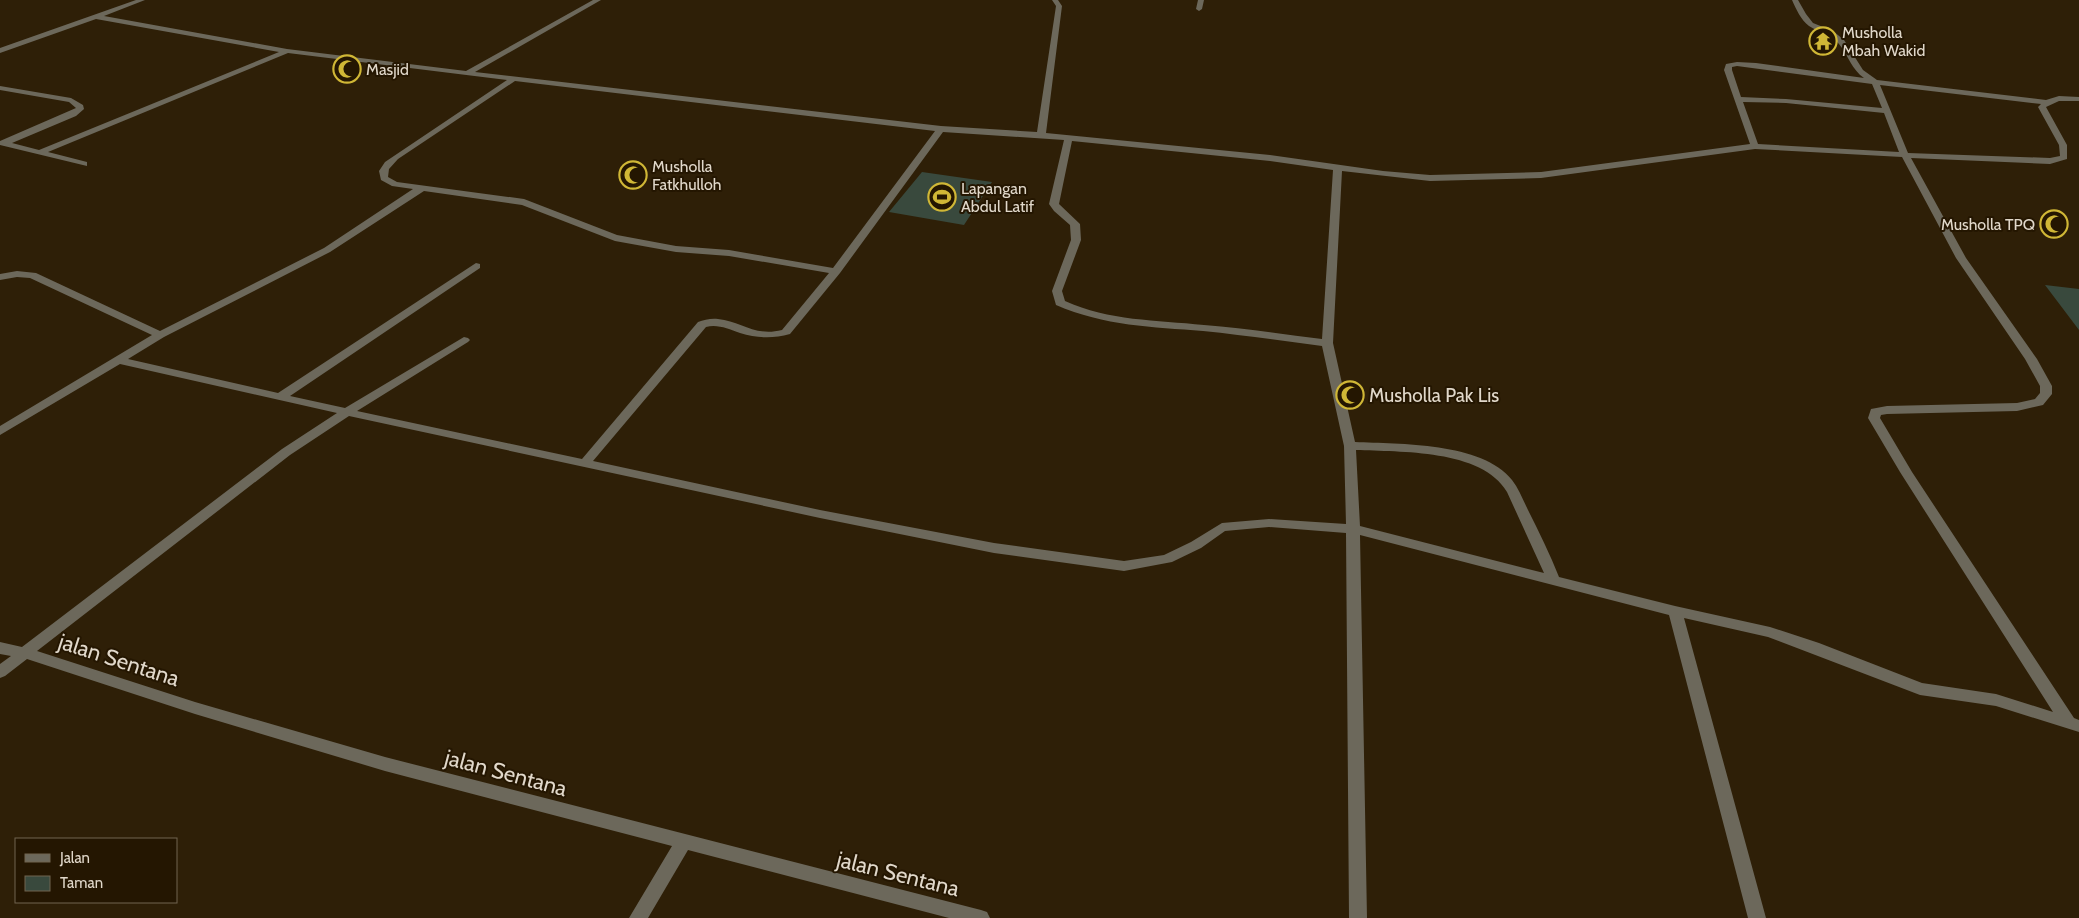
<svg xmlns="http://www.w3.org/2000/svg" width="2079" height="918" font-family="Cabin,sans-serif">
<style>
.green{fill:#39493d}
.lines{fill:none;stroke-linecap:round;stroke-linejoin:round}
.minor{fill:#6c685b;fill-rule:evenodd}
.labels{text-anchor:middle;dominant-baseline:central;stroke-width:4;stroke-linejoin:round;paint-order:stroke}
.far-poi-label{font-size:16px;fill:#e1d8ca;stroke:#241601;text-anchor:start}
.poi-label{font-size:19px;fill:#e1d8ca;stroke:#241601;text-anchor:start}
.near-street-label{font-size:22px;fill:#e1d8ca;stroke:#241601}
</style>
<rect width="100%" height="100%" fill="#2e1f07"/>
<path class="green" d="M922,172l70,10 -28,43 -75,-13z
M2045,285l34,4v41z"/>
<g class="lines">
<path class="minor" d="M136,0h9l-41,16 183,33 179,22 127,-71h8l-126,72 466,54 96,6 19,-126 -4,-6h6l4,6 -16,127 224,22 113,16 47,4 111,-3 209,-28 -26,-74 2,-6 11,-2 19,1 108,15c-12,-8 -16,-23 -25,-34 -8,-10 -20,-11 -30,-18 -8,-6 -13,-17 -17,-26h6l8,14 7,9 20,8 11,9 19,30 14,10 169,20 13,-4 20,1v4h-20l-13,6 21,38v14l-17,5 -139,-6 55,100 71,101 15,27v8l-9,11 -26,6 -130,3 -6,1 -1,3 32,54 162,246 5,2v12l-83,-26 -76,-11 -152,-58 -84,-19 82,300h-18l-79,-303 -309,-80 7,383h-18l-3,-385 -77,-6 -44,4 -24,17 -29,14 -48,9 -130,-18 -174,-35 -471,-102 -59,39 -253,196 158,51 190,55 596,153 6,2 3,6h-41l-261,-68 -40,68h-19l43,-72 -287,-75 -190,-57 -168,-55 -22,17 -5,2v-14l11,-8 -11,-2v-12l22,5 260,-198 55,-36 -217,-49 -120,71v-9l152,-91 -122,-57 -13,-1 -17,3v-6l17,-3 19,2 124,58 164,-83 89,-59 -21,-3 -11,-6 -2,-9 6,-9 122,-82 -219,-27 -240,99 39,10v4l-87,-21v-4l76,-33 -7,-6 -69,-12v-4l71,12 12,7 1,4 -8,7 -64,27 27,7 240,-98 -183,-33 -96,34v-5zM1737,66l135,18 10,24 -96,-9 -45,-2 -9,-27v-3zM515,81l420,50 -102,137 -104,-18 -53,-4 -59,-11 -93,-36 -127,-17 -9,-5 1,-8 9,-10zM1880,85l161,19 -3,3 21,38 1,11 -10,2 -142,-5zM1743,102l43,1 98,10 15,39 -141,-8zM943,132l121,8 -15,64 5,7 16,14 1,15 -19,51 4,14c48,21 97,22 147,26 40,4 80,10 119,15l22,100 2,78 -77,-5 -47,4 -31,19 -27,13 -40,6 -130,-18 -174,-33 -227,-49 113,-134c12,-3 22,2 34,6 17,5 32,6 50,1l50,-61zM1072,141l198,20 63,9 -11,169c-40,-5 -79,-11 -118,-14 -48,-5 -95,-4 -139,-24l-3,-10 19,-51 -1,-16 -21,-20zM1755,149l147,8 54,101 69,101 15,27v7l-5,6 -18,4 -130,3 -16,3 -3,9 32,54 153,240 -57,-18 -74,-11 -103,-40 -49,-16 -95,-21 -116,-29c-9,-23 -20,-45 -31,-67 -5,-10 -9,-21 -16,-30 -30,-38 -113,-36 -157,-38l-22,-99 9,-172 88,10 111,-3zM424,191l98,14 93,36 61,11 53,4 100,17 -47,57c-28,7 -41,-9 -64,-11 -7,-1 -14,1 -20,3l-116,137 -225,-48 111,-69 2,-2 -2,-2 -4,-1 -119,71 -55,-12 190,-128v-4l-4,-1 -198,130 -150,-34 36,-22 166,-85zM1356,450c44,2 126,-1 151,42l37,81 -184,-47z
M1198,0h6l-2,9 -3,2 -3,-2z"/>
</g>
<defs>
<g id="temple-ring" transform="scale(1.4375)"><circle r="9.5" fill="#241601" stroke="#d0b736" stroke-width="1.5"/><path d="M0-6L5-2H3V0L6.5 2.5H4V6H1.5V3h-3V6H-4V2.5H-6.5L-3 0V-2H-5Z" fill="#d0b736"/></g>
<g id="mosque-ring" transform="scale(1.4375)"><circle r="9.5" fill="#241601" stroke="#d0b736" stroke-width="1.5"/><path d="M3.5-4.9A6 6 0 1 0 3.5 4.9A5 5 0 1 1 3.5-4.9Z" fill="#d0b736"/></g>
<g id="stadium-ring" transform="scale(1.4375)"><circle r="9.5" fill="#241601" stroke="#d0b736" stroke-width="1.5"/><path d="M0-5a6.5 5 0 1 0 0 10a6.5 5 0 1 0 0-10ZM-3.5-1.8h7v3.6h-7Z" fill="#d0b736"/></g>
</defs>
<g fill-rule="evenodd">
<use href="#temple-ring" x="1823" y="41"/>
<use href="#mosque-ring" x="347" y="69"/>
<use href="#mosque-ring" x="633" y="175"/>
<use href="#stadium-ring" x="942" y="197"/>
<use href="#mosque-ring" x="2054" y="224"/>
<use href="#mosque-ring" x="1350" y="395"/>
</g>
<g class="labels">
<g class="far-poi-label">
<text x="1842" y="32">Musholla<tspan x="1842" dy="18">Mbah Wakid</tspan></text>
<text x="366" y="69">Masjid</text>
<text x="652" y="166">Musholla<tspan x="652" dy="18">Fatkhulloh</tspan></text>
<text x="961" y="188">Lapangan<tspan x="961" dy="18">Abdul Latif</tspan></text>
<text x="2035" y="224" text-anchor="end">Musholla TPQ</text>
</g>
<g class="poi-label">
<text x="1369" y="395">Musholla Pak Lis</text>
</g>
<g class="near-street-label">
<text transform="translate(119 660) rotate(18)">jalan Sentana</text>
<text transform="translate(506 773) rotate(15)">jalan Sentana</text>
<text transform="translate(898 874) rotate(14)">jalan Sentana</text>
</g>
</g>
<rect x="15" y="838" width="162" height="65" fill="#241601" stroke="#706451"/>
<rect x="25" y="854" width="25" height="8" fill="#6c685b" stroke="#706451"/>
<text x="60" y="863" font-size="15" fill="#e1d8ca">Jalan</text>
<rect x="25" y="876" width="25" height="15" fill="#39493d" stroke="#706451"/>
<text x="60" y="888" font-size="15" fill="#e1d8ca">Taman</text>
</svg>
